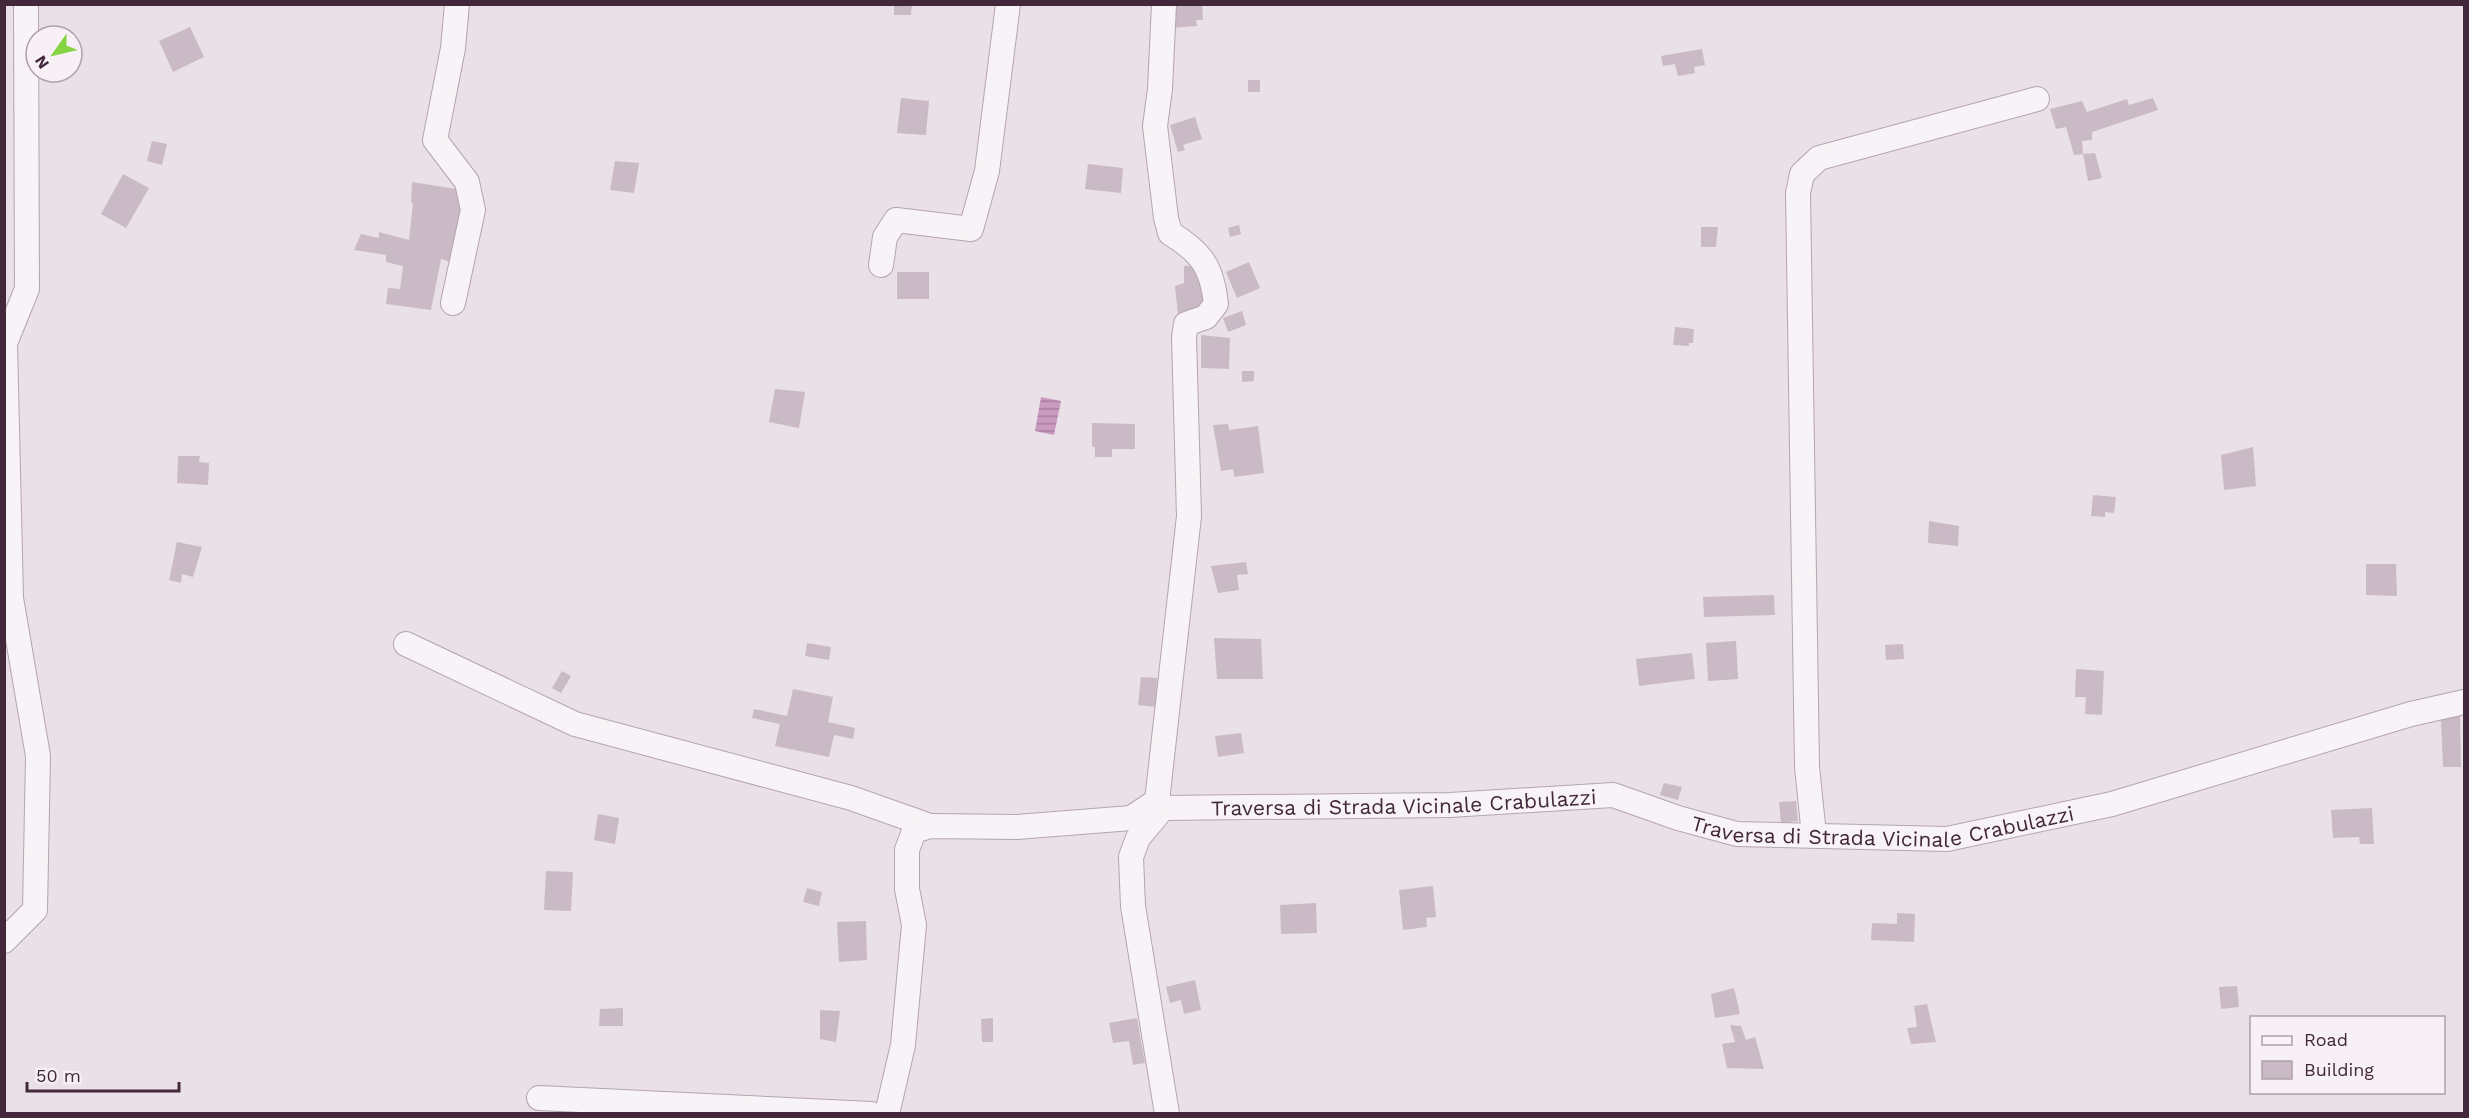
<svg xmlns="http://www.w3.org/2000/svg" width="2469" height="1118" font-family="'Work Sans',sans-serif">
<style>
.water{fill:url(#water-rules)}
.building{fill:#cabac5}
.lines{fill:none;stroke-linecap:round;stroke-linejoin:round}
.minor-casing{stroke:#b4a5b0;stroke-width:26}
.minor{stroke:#f8f3f6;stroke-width:24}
.labels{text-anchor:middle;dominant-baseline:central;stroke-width:6;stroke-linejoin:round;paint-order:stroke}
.street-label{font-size:21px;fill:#42283a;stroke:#f7f0f5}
</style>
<defs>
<pattern id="water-rules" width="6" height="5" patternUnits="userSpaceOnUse" patternTransform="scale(1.5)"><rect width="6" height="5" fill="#cb9ac1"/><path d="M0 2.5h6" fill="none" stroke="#a67e9e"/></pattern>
</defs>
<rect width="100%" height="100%" fill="#eae0e7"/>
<path class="water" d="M1041,397l20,4 -7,34 -19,-4z"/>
<path class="building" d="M894,4h18l-1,11h-17z
M1170,4h32l1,16h-7l1,6 -26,2z
M190,27l14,30 -31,15 -14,-31z
M1702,49l3,16 -11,2 1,6 -17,3 -3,-12 -12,2 -2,-10z
M1248,80h12v12h-12z
M901,98l28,3 -3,34 -29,-2z
M2153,98l5,12 -66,22v8l-10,1 1,13 -9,1 -8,-28 -10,2 -6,-20 32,-8 5,11 40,-13 2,6z
M1195,117l7,22 -19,6 2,5 -7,2 -8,-27z
M152,141l15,3 -5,21 -15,-4z
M2095,153l7,25 -14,3 -5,-27z
M615,161l24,2 -5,30 -24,-3z
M1088,164l35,4 -2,25 -36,-4z
M123,174l26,14 -23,40 -25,-14z
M412,182l44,7 4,9 1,9 -10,55 -10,-3 -10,51 -45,-6 2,-16 12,1 3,-23 -17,-4v-7l-32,-5 7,-16 18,4v-6l30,8 4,-37 -2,-1z
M1239,225l2,9 -11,3 -2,-9z
M1701,227h17l-2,20h-15z
M1249,262l11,26 -23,10 -11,-26z
M1199,265l6,44 -27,7 -3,-30 9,-3v-17z
M897,272h32v27h-32z
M1242,311l4,14 -18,7 -5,-14z
M1675,327l19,2 -1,14h-4v3l-16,-1z
M1201,335l29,3 -1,31 -28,-1z
M1242,371h12v10l-12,1z
M775,389l30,3 -6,36 -30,-6z
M1092,423l43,1v25h-23v8h-17v-10h-3z
M1228,424l1,6 29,-4 6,47 -30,4 -1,-8 -12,2 -8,-46z
M2253,447l3,39 -32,4 -3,-35z
M178,456h22l-1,6 10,1 -1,22 -31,-2z
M2093,495l23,2 -2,16 -9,-1v5l-14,-1z
M1929,521l30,5 -1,20 -30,-3z
M177,542l25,5 -9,30 -11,-3 -1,9 -12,-3z
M1246,562l2,12 -11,1 2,15 -21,3 -7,-27z
M2366,564h30l1,32 -31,-1z
M1774,595l1,20 -71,2 -1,-20z
M1214,638l47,1 2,40h-46z
M1736,641l2,38 -30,2 -2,-38z
M807,643l24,4 -2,13 -24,-4z
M1903,644l1,15 -18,1 -1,-15z
M1692,653l3,26 -56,7 -3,-27z
M2076,669l28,2 -2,44 -17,-1 1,-17h-11z
M562,671l9,5 -10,17 -9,-5z
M1141,677l16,1 -1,29 -18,-2z
M793,689l40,8 -5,25 27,6 -2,11 -19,-4 -5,22 -54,-11 5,-22 -28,-6 2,-9 33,7z
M2460,714l1,53h-18l-2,-47z
M1241,733l3,20 -26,4 -3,-21z
M1664,783l18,4 -4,13 -18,-5z
M1796,801l2,20 -17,2 -2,-21z
M2372,808l2,36h-14l-1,-7 -26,1 -2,-28z
M598,814l21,4 -4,26 -21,-4z
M546,871l27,1 -2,39 -27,-1z
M1433,886l3,31 -10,1 1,9 -24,3 -4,-40z
M807,888l15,4 -3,14 -16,-4z
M1316,903l1,30 -36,1 -1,-29z
M1897,913l18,1 -1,28 -43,-2 1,-17 25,1z
M866,921l1,39 -28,2 -2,-40z
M1195,980l6,30 -17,4 -3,-14 -11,3 -4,-16z
M2237,986l2,21 -18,2 -2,-22z
M1734,988l6,26 -25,4 -4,-24z
M1927,1004l9,38 -25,2 -4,-16 10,-1 -3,-21z
M623,1008v18h-24l1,-17z
M820,1010l20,1 -4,31 -16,-3z
M993,1018v24h-11l-1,-23z
M1137,1018l8,45 -12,2 -4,-24 -16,2 -4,-20z
M1730,1025l11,1 5,14 9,-3 9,32 -37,-1 -5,-24 13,-2z"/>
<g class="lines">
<g class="minor-casing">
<g id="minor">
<path id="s1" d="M1164,4l-4,85 -5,37 11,92 4,15c32,20 42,34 46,71l-10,13 -20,7 -2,13 5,179 -32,285 6,7 287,-3 163,-10 65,23 59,16 210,5 165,-35 299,-90 53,-12"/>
<path d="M881,265l4,-28 11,-17 75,9 16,-58 21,-167"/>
<path d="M453,303l20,-93 -6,-28 -32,-42 18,-92 4,-44"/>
<path d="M406,644l169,80 276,74 79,28"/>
<path d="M1163,808l-25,30 -7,19 2,49 34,208"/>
<path d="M1814,835l-7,-68 -9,-574 4,-19 17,-16 218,-59"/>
<path d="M4,941l31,-31 3,-154 -27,-158 -6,-255 22,-54 -1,-285"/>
<path d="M539,1098l332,16"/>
<path d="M887,1114l16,-69 11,-120 -7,-36v-39l7,-19 16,-5 87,1 114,-9 26,-17"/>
</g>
</g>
<use href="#minor" class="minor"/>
</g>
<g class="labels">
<g class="street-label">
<text stroke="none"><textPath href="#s1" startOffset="1086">Traversa di Strada Vicinale Crabulazzi</textPath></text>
<text stroke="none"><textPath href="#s1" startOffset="1572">Traversa di Strada Vicinale Crabulazzi</textPath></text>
</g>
</g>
<rect width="2469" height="1118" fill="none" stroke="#42283a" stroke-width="12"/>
<rect x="2250" y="1016" width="195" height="78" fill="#f7f0f5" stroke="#afa0aa" stroke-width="1.5"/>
<rect x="2262" y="1036" width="30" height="9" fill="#f8f3f6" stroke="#afa0aa" stroke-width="1.5"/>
<text x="2304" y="1046" font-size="18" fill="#42283a">Road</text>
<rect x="2262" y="1061" width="30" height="18" fill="#cabac5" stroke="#afa0aa" stroke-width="1.5"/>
<text x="2304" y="1076" font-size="18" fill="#42283a">Building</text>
<g transform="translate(54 54) rotate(236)"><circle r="28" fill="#f7f0f5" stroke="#afa0aa" stroke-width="1.5"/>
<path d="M0-4.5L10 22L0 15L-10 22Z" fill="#85d242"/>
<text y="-9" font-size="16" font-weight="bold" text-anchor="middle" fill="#42283a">N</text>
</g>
<path d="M27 1082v9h152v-9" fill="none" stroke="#42283a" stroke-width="3"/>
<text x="36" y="1082" font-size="18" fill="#42283a" stroke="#f7f0f5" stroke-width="4.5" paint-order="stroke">50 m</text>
</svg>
